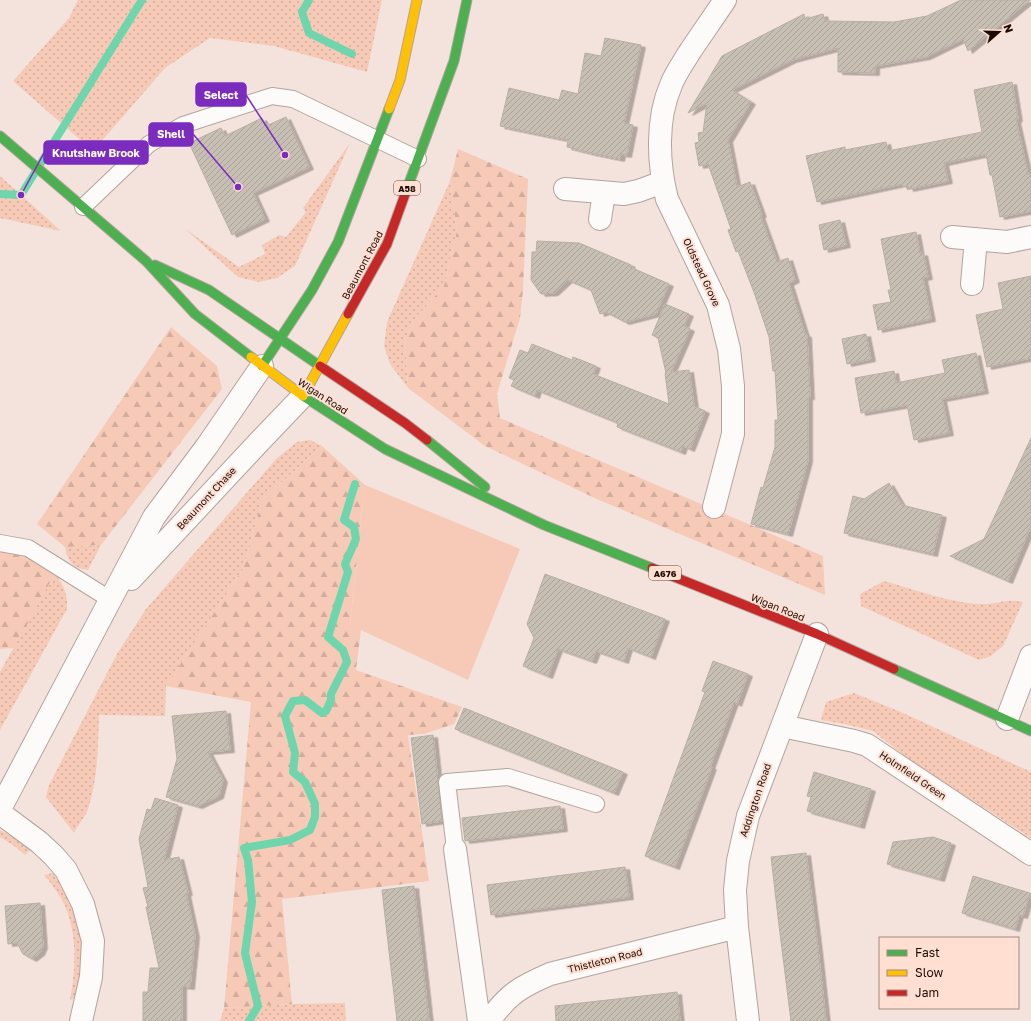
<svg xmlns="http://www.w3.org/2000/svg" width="1031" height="1021" font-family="'Golos Text',sans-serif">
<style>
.grass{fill:url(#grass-dots)}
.forest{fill:url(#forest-firs)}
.pitch{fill:#f6cab7}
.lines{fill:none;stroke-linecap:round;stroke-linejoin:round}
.stream{stroke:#6fd5ac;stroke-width:8}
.building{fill:url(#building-hatch);stroke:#b8afa3;filter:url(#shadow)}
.lane-casing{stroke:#b3a39c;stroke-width:18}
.street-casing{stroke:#b3a39c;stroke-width:24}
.fast-casing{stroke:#b3a39c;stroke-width:11}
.slow-casing{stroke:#b3a39c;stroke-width:11}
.jam-casing{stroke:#b3a39c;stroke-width:11}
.lane{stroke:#fdfbfa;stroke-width:16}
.street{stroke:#fdfbfa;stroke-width:22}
.fast{stroke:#4caf50;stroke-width:9}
.slow{stroke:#ffc107;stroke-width:9}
.jam{stroke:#c62828;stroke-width:9}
.labels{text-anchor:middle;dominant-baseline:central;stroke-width:4;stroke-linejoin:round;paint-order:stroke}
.shield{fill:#fedfd2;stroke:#604b42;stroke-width:1}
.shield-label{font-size:9px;font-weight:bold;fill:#1c0b05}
.street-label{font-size:10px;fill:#1c0b05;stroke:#fedfd2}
.leader{fill:none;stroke:#7b2cbf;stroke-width:1.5}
.callout-dot{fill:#7b2cbf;stroke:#fedfd2;stroke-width:1.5}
.callout{fill:#7b2cbf;stroke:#7b2cbf;stroke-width:1.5}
.callout-label{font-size:11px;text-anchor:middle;font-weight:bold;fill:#fff}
</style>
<defs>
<pattern id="grass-dots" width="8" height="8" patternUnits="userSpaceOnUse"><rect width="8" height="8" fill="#f6cab7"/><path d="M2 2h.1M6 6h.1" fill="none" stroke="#d2ac9c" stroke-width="1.8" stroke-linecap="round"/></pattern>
<pattern id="forest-firs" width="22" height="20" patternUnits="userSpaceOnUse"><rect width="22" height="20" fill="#f6cab7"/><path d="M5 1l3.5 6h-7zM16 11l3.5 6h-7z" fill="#d2ac9c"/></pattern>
<pattern id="building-hatch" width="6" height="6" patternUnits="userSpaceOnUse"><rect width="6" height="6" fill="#c7bfb3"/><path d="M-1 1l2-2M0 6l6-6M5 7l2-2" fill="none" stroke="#aaa398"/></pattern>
<filter id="shadow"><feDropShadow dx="4.5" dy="2.5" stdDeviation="0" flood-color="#0004"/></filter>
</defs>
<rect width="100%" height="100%" fill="#f4e3dc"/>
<path class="grass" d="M78,0h304l-15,72 -93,-26 -64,-8 -45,30 -72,83 -80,-70 56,-63z
M350,143l-55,123 -18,12 -18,4 -21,-5 -54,-49 55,39 26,-13 -3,-9 17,-10 7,2 20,-25 -3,-4z
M0,176l61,55 -61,-13z
M450,181l7,50 -13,55 -32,36 -7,19 3,47 -18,-24 -6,-18 3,-24z
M310,440l12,6 -60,54 -19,69 -77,117 -1,30 -66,-1c-1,31 -1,64 -11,94 -3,8 -10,16 -14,24l-28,-36 3,-12 68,-131 29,-45 130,-150 21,-17z
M101,545l-13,25c-16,-2 -20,-9 -23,-23z
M55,573c8,12 13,20 12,36l-67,121v-58z
M884,581c29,8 67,22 96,23 16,1 26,-6 43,-2l-20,44 -12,10 -12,4 -118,-54 -1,-12z
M854,693l47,19 130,60v66l-120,-77 -38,-30 -29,-7 -23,-4 5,-18z
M0,830l12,6 18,14 -5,5 -12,-10 -13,-8z
M53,873l16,24 8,22 5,23 1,18 -5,37 -8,3c6,-32 8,-70 -8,-100 -5,-9 -11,-17 -18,-25z
M345,1003l1,18h-126l4,-13 68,-4z"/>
<path class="forest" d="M458,149l70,30 -5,111 -3,28 -23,76 3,24 323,138 2,39 -226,-95 -114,-54 -77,-58 -3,-47 7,-19 32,-36 13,-55 -7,-50z
M171,327l46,39 5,23 -121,156 -36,2 -28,-23z
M322,446l43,39 -15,139 11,6 -5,40 106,37 -8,17 -30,10 -16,1 21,146 -147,18 10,105 -68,4 27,-306 -85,-16 77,-117 19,-69z
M0,550l21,4 34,19 -41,75 -14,1z"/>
<path class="pitch" d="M365,485l155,64 -52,131 -118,-55z"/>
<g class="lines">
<path class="stream" d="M309,0l-7,12 7,21 43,21
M0,194l21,1 121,-195
M249,1021l9,-15 -13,-53 7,-51 -4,-42 -4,-12 46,-8 20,-10 5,-13v-13l-10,-22 -12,-10 2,-19 -10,-37 8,-15 12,-1 17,13 4,-2 5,-11v-6l16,-32 -4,-12 -15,-13 20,-65 -3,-8 11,-25 -2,-12 -10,-7 11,-36"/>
</g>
<path class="building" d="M961,0h69l-62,51 -5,-12 -37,18 -51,9v7l-37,-1v-24l-46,12 -60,30 19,12 -23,38 9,47 13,-5 12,33h-2l17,47 11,-4 7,22 -6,3 16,51 2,1 3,62h-2v63l-20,74 -37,-10 10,-37 2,1 12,-41v-27h3l-3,-49h-2l-4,-34 -14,-42 -17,-44 -2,1 -8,-22 3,-1 -23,-65 -9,2 -4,-23 4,-1 -1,-9 5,-1 4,-29 -19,10 34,-57 82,-42 1,5 18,-5 2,7 69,1 33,-6z
M605,38l36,7 -17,78 9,2 -6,30 -6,-1 -1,5 -29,-6 -24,-6 1,-7 -68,-14 9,-38 50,12 3,-10 16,4 7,-41 16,3z
M1012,82l6,37 -2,1 12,54h3v37l-31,6 -8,-42h-2l-4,-21 -42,9 4,18 -39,8 -1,-3 -5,1 -1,-3 -85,18 -11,-46 39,-9v3l41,-8 2,9 94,-19 -8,-42z
M286,117l23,50 -56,26 12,26 -33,16 -43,-92 32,-15 4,8 37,-18 4,8z
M840,220l6,25 -22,5 -5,-25z
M916,232l4,22 3,-1 5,24 -5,1 8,41 -53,11 -5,-25 18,-3 -3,-12h3l-10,-51z
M537,241l42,2 52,22 -1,2 39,17 -13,30 -31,8 -19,-10 -6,2 -9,-24 -23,-10 -14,13 -13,1 -10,-14 1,-28h4z
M1031,276v82l-44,9 -11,-52 27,-6 -5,-26z
M665,304l24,10 -5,12 6,3 -19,43 18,-2 5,36 11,5 -15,38 -7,-3 -2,6 -64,-25 1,-4 -81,-33 -2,6 -24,-10 3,-6 -5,-2 11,-28 8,3 4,-9 40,16 1,-3 23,9 -3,8 76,30 -4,-31h1l-8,-35 -6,-3z
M866,334l5,25 -24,5 -5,-25z
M976,353l8,38 -42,8 7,34 -35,7 -7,-35 -46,8 -6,-35 39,-7 2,12 49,-10 -3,-13z
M1031,438v88l-23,55 -58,-25 34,-17z
M889,483l13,22 40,10 -9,39 -89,-21 9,-37 11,3z
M545,574l120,45 -14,38 -23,-9 -4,13 -28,-10 -4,10 -34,-12 -10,27 -25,-10 11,-28 -7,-14z
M713,661l35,13 -11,30 -3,-2 -24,65h2l-37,100 -30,-11 60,-164 -3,-1z
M464,708l159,64 -9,21 -159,-64z
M226,711l4,39 -22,2 15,28 -4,16 -21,10 -32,-9 11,-38 -5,-43z
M433,735l9,86 -20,3 -11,-86z
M814,772l57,17 -11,37 -53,-15 4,-14 -4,-1z
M155,798l23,7 -14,55 15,-3 9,36h-2l9,42 -5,52 -8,-1v35h-39v-29h5l2,-24h9l-13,-61h2l-5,-19 5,-1 -9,-48 8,-30 4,1z
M560,806l3,23 -98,12 -3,-23z
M933,837l18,6 -11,36 -53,-15 6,-22z
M806,853l12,96 8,72h-35l-13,-104 -7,-60z
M625,867l4,30 -138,18 -4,-30z
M973,876l57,17 -7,23 -4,-1 -4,14 -53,-16z
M414,886l15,135h-32l-15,-131z
M40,903l3,43 -3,7 -8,6 -9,-5 -6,-11 -9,1 -3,-38z
M677,992l3,29h-124l-1,-15z"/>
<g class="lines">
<g class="lane-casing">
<path id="lane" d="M83,207l66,-63 34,-19 89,-29 21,3 125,60
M0,543l28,5 83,52
M455,849l-8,-67 61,-5 88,27"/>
</g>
<g class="street-casing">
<path id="street" d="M565,189l59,5 14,-3 25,-9
M600,219l4,-26
M952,237l55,5 24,-5
M972,284l4,-45
M714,507l19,-73v-48l-4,-37 -11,-44 -51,-106c-9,-35 -11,-80 4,-114 4,-11 12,-22 18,-32 12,-18 24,-35 36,-53
M131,579l128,-137 44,-46
M1007,719l24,-63
M782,726l72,15 13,4 164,109
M0,809l154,-292 53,-71 55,-80
M0,813l39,29 15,14 12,14 17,34 10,37 -2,36 -10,44
M455,849l24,172
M489,1021c19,-27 31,-34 61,-47l187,-47
M748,1021l-11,-94 -2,-37 3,-29 10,-45 69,-182"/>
</g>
<g class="fast-casing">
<path id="fast" d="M0,136l146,125 49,53 56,43
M408,186l46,-125 13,-61
M155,265l54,25 111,76
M262,366l50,-76 26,-48 51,-133
M303,396l82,53 159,76 108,43
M427,440l58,47
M894,669l137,62"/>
</g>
<g class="slow-casing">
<path id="slow" d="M389,109l11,-29 17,-80
M251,357l52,39 45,-82"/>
</g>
<g class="jam-casing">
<path id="jam" d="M348,314l39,-70 21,-58
M320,366l85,57 22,17
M652,568l165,66 77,35"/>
</g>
<use href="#lane" class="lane"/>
<use href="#street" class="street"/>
<use href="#fast" class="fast"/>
<use href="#slow" class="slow"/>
<use href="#jam" class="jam"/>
</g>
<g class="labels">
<g class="shield">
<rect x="394" y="181" width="26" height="14" rx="3"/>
<rect x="649" y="566" width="32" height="14" rx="3"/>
</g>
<g class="shield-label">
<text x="407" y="188">A58</text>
<text x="665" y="573">A676</text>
</g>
<g class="street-label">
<text transform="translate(362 265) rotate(-62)">Beaumont Road</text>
<text transform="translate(702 272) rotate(65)">Oldstead Grove</text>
<text transform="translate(323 396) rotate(33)">Wigan Road</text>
<text transform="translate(206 498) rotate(-47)">Beaumont Chase</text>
<text transform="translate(778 607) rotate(22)">Wigan Road</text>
<text transform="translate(913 775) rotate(34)">Holmfield Green</text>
<text transform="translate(755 800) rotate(-71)">Addington Road</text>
<text transform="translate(605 960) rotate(-14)">Thistleton Road</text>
</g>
</g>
<path class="leader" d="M285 155L246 95M238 187L193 134M21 195L44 153"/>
<g class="callout-dot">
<circle cx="285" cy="155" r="4"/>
<circle cx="238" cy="187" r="4"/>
<circle cx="21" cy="195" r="4"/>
</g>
<g class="callout">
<rect x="196" y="83" width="50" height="23" rx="4"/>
<rect x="149" y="123" width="44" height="23" rx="4"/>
<rect x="44" y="141" width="104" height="23" rx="4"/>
</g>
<g class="callout-label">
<text x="221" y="99">Select</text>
<text x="171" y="138">Shell</text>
<text x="96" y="157">Knutshaw Brook</text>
</g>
<rect x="879" y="937" width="140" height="72" fill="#fedfd2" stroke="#a48a80"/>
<rect x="887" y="950" width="20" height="6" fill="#4caf50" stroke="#a48a80"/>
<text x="915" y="957" font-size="12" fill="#1c0b05">Fast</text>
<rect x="887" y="970" width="20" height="6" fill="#ffc107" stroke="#a48a80"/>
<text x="915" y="977" font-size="12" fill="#1c0b05">Slow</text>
<rect x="887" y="990" width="20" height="6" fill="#c62828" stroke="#a48a80"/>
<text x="915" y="997" font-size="12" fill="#1c0b05">Jam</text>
<g transform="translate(999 32) rotate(70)" stroke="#fedfd2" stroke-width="3" paint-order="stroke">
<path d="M0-3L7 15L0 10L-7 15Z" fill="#1c0b05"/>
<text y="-6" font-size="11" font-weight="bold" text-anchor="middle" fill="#1c0b05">N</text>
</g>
</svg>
